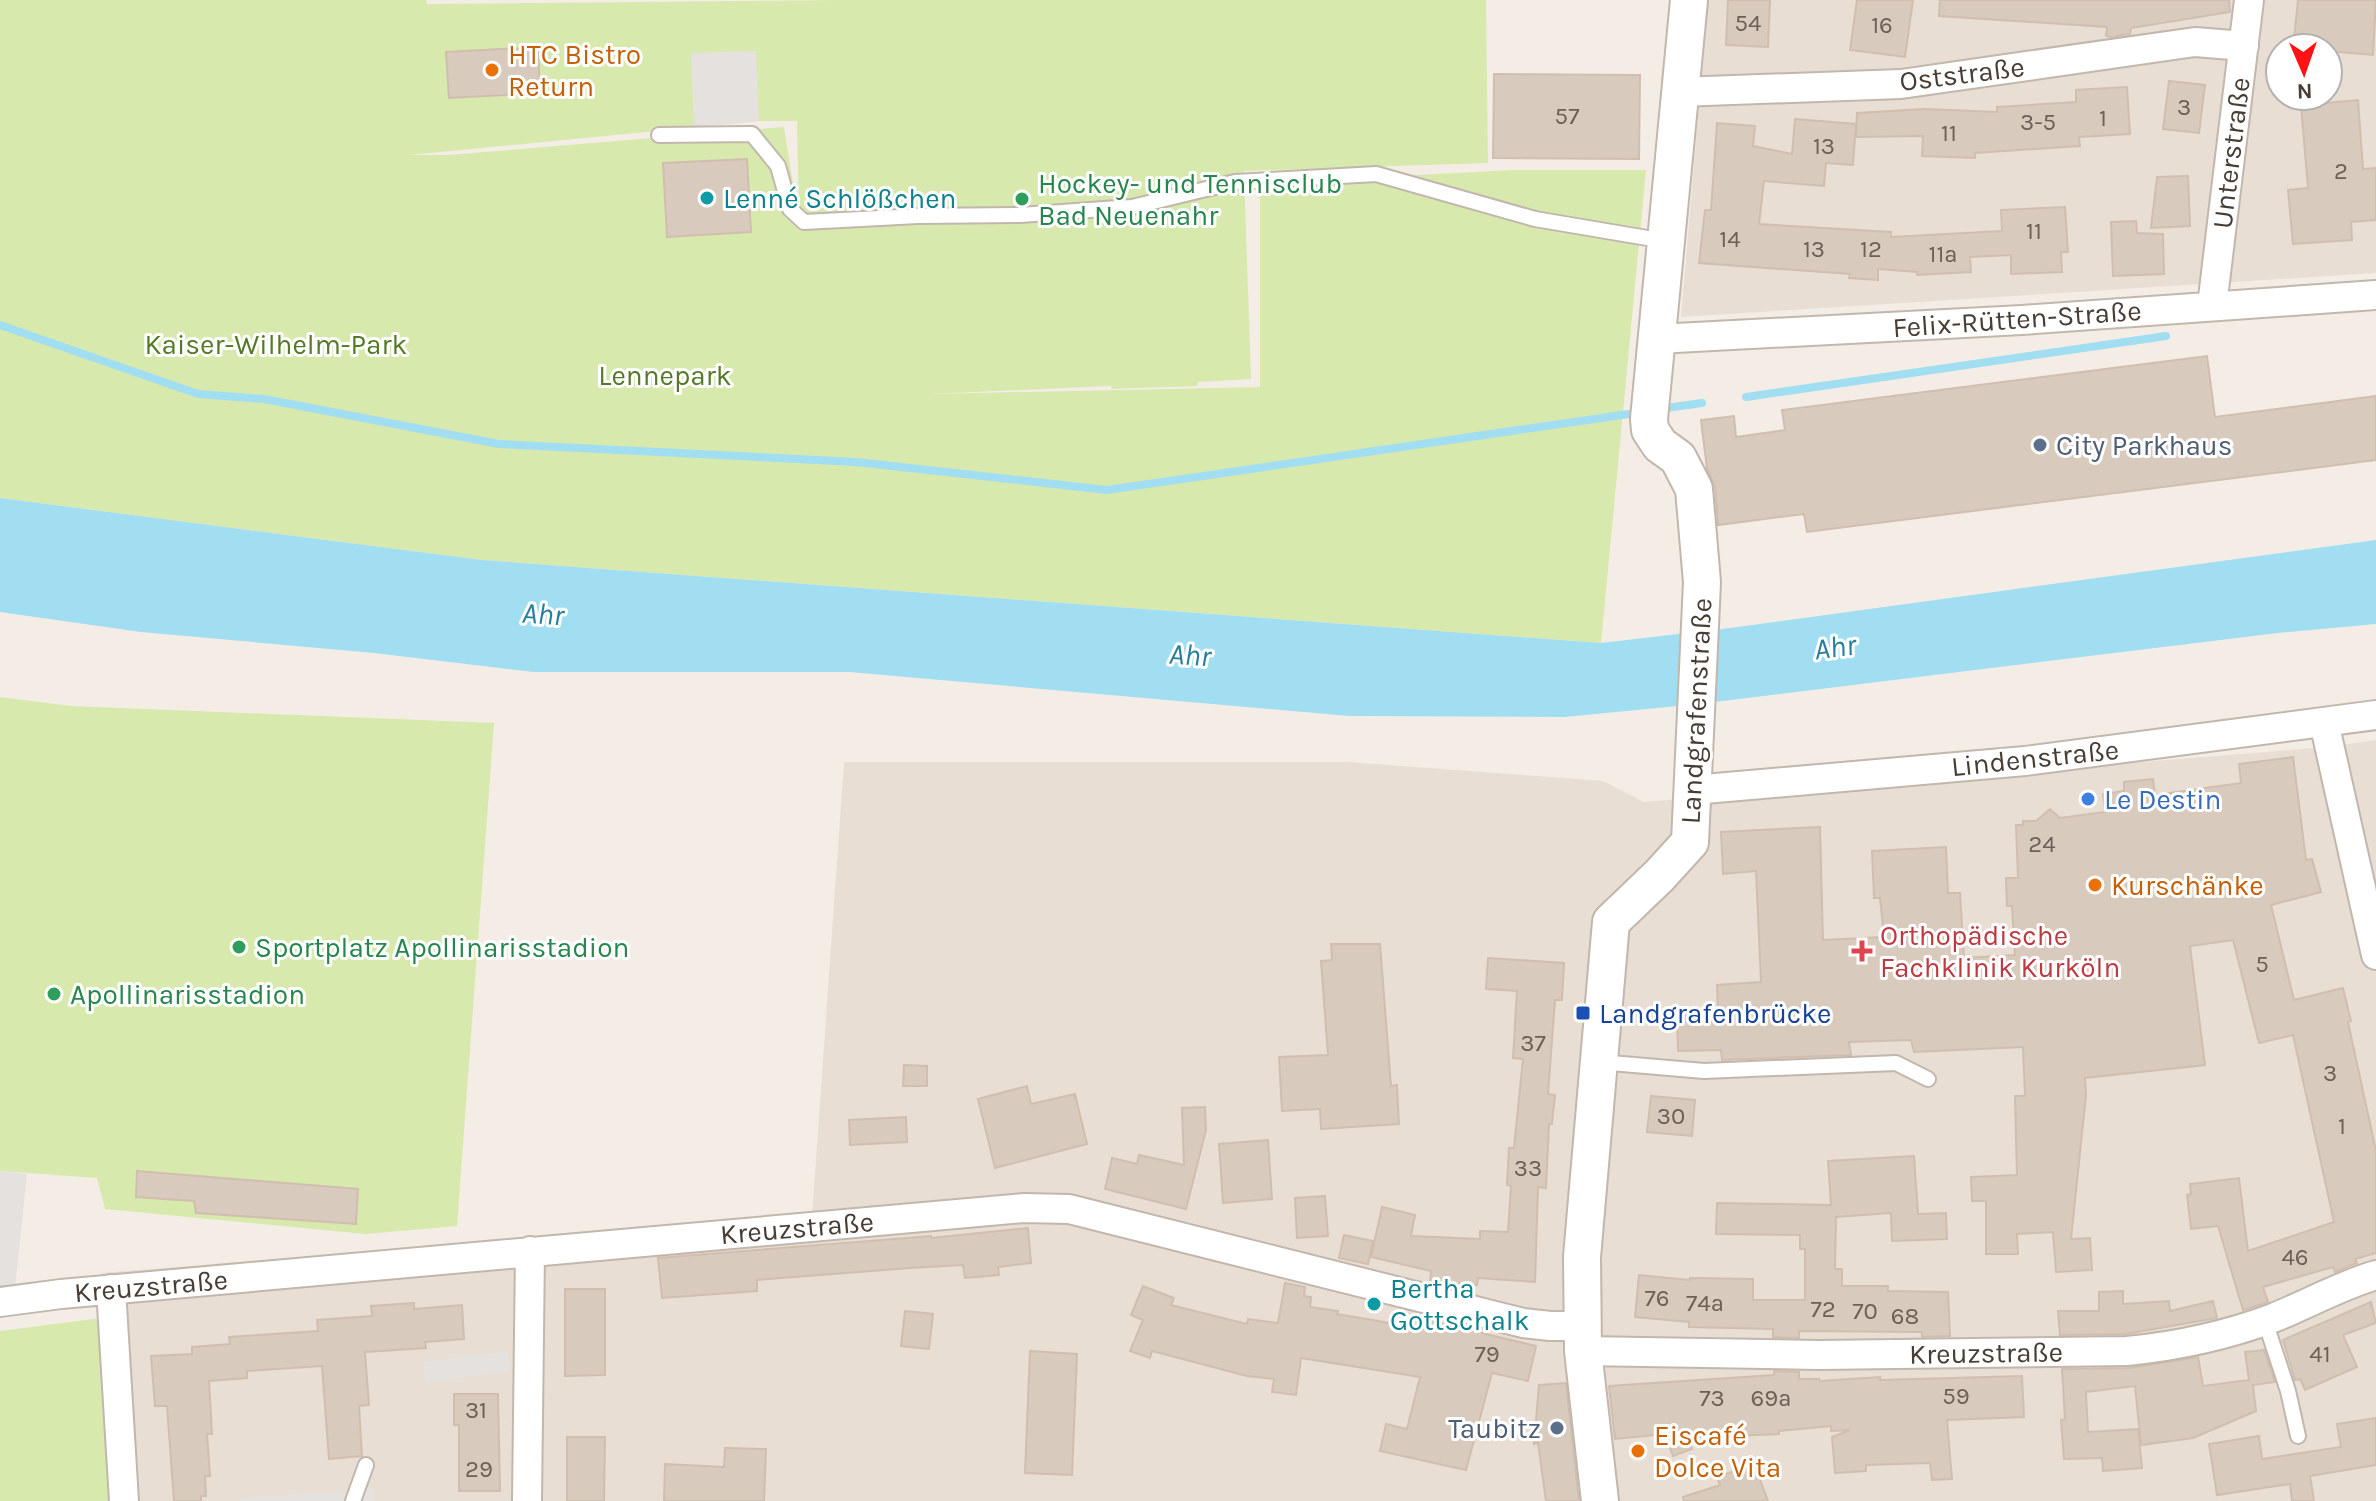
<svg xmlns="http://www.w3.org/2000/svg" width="2376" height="1501" font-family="Karla,sans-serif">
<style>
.residential{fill:#e8ded4;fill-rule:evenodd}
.green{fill:#d8e9ae;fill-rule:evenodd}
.parking{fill:#e4e1de}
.water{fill:#a1def2}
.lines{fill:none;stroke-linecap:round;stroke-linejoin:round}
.stream{stroke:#a1def2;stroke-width:8}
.building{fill:#d9cabe;stroke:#d1beae;stroke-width:2}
.service-casing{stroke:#c2b7ac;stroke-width:18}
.minor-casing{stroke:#c2b7ac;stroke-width:32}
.tertiary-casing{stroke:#c2b7ac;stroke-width:40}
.service{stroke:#fff;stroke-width:14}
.minor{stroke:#fff;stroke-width:28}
.tertiary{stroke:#fff;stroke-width:36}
.food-dot{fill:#e8710a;stroke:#fff;stroke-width:3}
.culture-dot{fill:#0f9aa8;stroke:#fff;stroke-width:3}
.leisure-dot{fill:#2e9e5b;stroke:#fff;stroke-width:3}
.service-dot{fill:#5c6f8a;stroke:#fff;stroke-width:3}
.shop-dot{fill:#3f7fe0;stroke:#fff;stroke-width:3}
.health-dot{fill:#e0444e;stroke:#fff;stroke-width:3}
.transit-dot{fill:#1a4fb4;stroke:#fff;stroke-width:3}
.labels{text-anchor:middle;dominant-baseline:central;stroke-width:6;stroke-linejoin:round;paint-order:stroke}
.number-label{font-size:24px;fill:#6c6057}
.food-label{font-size:28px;fill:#c56008;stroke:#fff;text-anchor:start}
.street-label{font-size:28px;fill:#473d35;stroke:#fff}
.leisure-label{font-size:28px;fill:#27864d;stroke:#fff;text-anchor:start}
.culture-label{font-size:28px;fill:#0d838f;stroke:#fff;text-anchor:start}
.park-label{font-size:28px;fill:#547a27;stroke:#fff}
.service-label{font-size:28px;fill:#4e5e75;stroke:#fff;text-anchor:start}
.shop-label{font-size:28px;fill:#366cbe;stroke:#fff;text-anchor:start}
.health-label{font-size:28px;fill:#be3a42;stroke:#fff;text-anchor:start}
.transit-label{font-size:28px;fill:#164399;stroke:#fff;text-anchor:start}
.water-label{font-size:30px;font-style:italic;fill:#277e9d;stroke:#fff}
</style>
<rect width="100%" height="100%" fill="#f4ede6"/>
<path class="residential" d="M1708,0h668v273l-695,44zM2280,48h48v48h-48z
M2376,740v761h-2260l-15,-183v-45l711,-56 32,-455h504l255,19 41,21 683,-55z"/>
<path class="green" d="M0,0h426l1,4 416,-4h643l2,163 -244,8 7,208 -53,3 -1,4 -85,3 -1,-3 -182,8 331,-7v-204l254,-13h132l-45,473 -1119,-83 -482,-62zM759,121h38l2,100 -15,-94 -335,28h-40z
M0,697l71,9 423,17 -37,503 -92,8 -260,-25 -8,-31 -97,-7z
M101,1318l15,183h-116v-170z"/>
<path class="parking" d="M756,51l3,70 -65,6 -3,-74z
M0,1171l27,3 -12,115 -15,1z
M508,1351l2,20 -85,11 -2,-20z
M374,1489l1,12h-134l-1,-3z"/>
<path class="water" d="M0,498l482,62 1119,83 129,-15 646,-88v84l-98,9 -580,71 -133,13 -216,-1 -500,-44h-315l-160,-19 -233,-21 -141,-20z"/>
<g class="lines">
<path class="stream" d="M0,325l198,69 66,5 235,45 357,18 251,28 535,-78
M1746,397l420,-61
M1659,409l43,-6"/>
</g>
<path class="building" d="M1728,0h42l-2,47 -42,-2z
M1857,0h56l-8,57 -55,-7z
M1940,0h289l1,12 -99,16 -1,6 -18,3 -6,-1 1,-9 -168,-11z
M2298,0h78l-3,55 -45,-4v-3h-35z
M538,47l2,46 -91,5 -3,-46z
M1494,74l146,1 -1,84 -146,-1z
M2169,81l36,4 -6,48 -36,-4z
M2127,87l3,47 -51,3 1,9 -105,7v5l-53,-2 1,-20 -67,1 1,-24 67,-4 73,3v-5l79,-5v-12z
M2358,100l5,69 13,-1v52l-25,2 1,18 -59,4 -5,-54 20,-2 -7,-83z
M1795,119l61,5 -3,41 -27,-2 -2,23 -60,-5 -5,43 132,8v5l111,-6 -1,-21 64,-3 3,45h-7l1,20 -51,2v-19l-41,2 1,15 -54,3v-3l-39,-3v11l-29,-2 1,-4 -151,-11 6,-53h6l6,-87 38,3 -2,20 39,8z
M747,159l4,73 -84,5 -4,-74z
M2188,176l2,50 -39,2 6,-51z
M2136,221l1,12 26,1 1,40 -51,2 -2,-54z
M2207,356l8,61 161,-21v64l-569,72 -3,-18 -86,11 -3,-38 -8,-18 -6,-49 33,-4 2,21 49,-7 -3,-20z
M2293,757l13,103 6,-1 9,33 -50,13 23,95 49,-12 8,33 -3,1 28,129v102l-21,6 2,4 -22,9 -2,-5 -70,20 5,15 -25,8 -25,-84 -27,3 -4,-34 4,-1 -1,-10 49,-6 9,73 86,-29 -41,-187 -34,8 -26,-103 -43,6 15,119 -120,13 1,17 -15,144 19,-1 2,32 -36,2 -3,-40 -36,2 1,20h-32v-53h-14l-1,-24 46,-2 -2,-79h10l-2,-49 -109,5 -3,-12 -62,2 2,13 -129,5 -1,-10 -43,1 -1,-39 41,-2 -1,-25 44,-3 -5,-111 -33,3 -2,-42 99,-5 3,113 61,-3 -4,-39h-6l-2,-47 74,-4 2,46h12l4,65 51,-3 -3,-49h-5l-1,-28h12l-2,-53h7v-4h13l14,-12 10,9 45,-6 -2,-18 21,-3v-9l29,-3 2,16 86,-12 -2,-19z
M1331,944h49l11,142 6,-1 2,39 -78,5 -1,-20 -38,2 -3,-54 49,-2 -7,-94 11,-1z
M1488,958l76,5 -2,37h-7l-7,94 7,1 -3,29h-3l-3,64 -8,-1 -3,95 -57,-4 -1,7 -47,-3 1,-11 -60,-14 11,-50 33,8 -4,21 69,3v-8l28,1 3,-46 -4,-1 2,-37h5l9,-89 -10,-1 4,-67 -31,-2z
M904,1065l23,1v20h-24z
M1027,1086l4,18 44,-10 12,50 -92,24 -17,-69z
M1651,1096l44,4 -3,36 -45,-4z
M1205,1107l1,23 -20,79 -81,-20 7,-31 25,6 2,-9 45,10 -2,-57z
M906,1117l1,25 -57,3 -1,-25z
M1268,1140l4,59 -49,4 -4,-59z
M1914,1156l4,58 28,-1 1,26 -55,2 -1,-28 -55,4 -1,52h7v17h46v5l60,1 2,44 -28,1v-5l-123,-1v7l-26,-1v-8l-84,-2v-5l-54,-5 4,-42 51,5v-2l63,1v21h52v-51h-5v-14l-84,-1 1,-31 114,2 -3,-44z
M137,1171l221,18 -2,35 -160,-11 -2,-12 -58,-4z
M1325,1196l3,40 -31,2 -2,-40z
M1028,1228l3,35 -33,4 1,8 -34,3 -2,-13 -53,3 -153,12v11l-95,7 -4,-40 273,-22v2z
M1344,1235l29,6 -5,23 -29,-6z
M1285,1283l20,4 -1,9 7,1 -1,10 28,4 -1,3 88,15 2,-9 109,26 -8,35 -36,-8 -26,97 -86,-19 6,-27 21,5 13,-52 -119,-19 -5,37 -24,-3 2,-13 -27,-3 -95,-25 -2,7 -20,-7 13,-31 -12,-5 12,-29 31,12 -3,7 76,19 1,-5 30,4z
M565,1289h40v86l-40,1z
M2123,1291v13l46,-3 1,10 43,-10 4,17 -91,16 -66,1 -2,-24h41v-19z
M2371,1302l5,21 -33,12 14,32 -52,23 -5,-11 -5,1 -12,-40z
M414,1303v6l48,-4 2,34 -39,3 1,6 -61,4 4,53 -10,1 3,50 -33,3 -7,-93 -75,5v7l-38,3 3,53h-5l3,42h-5l1,20h-5v5h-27l-7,-95h-12l-4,-50 41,-2v-7l38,-3 -1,-7 89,-6 -1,-11 55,-4 -1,-10z
M905,1311l28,3 -4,35 -28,-3z
M2264,1350l11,32 -22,3 3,26 -63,27 -52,7 -6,-59 -49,6 2,40 50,-3 4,39 -39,3 -1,-13 -38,1 -3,-39 4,-1 -3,-50 67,-1 69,-11 5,29 46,-6 -4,-28z
M1030,1351l47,3 -5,121 -47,-2z
M1774,1371l25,1v7h20l1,2 60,-4v3l142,-4 2,41 -77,3 5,59 -20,1 -2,-17 -64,2v6l-31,2 -3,-36 18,-7 -19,1v-5l-52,5v3l-92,4 5,11 -19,7 -8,-22 -50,5 -6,-53 165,-11z
M1566,1383l13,118h-33l-8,-58 -4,1 5,-59z
M454,1394h44l2,97h-41v-66h-5z
M2376,1418v47l-66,11 4,25h-22l-2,-17 -73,11 -8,-51 50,-8 3,23 79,-12 -4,-23z
M567,1437h38l-1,64h-37z
M725,1448l41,1 -2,52h-100l1,-37 59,3z
M1754,1464l14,37h-84l-1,-4 37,-12 -3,-8z"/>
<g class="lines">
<g class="service-casing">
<path id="service" d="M659,135l93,-1 26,32 12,43 14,13 114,-6 102,-1 112,-8 103,-25 141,-8 159,45 130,22
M1599,1062l105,9 192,-8 32,16
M2265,1321l23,70 10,45
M353,1501l13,-36"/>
</g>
<g class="minor-casing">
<path id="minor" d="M1679,92l222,-8 294,-42 49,4
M2212,306l37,-306
M1657,339l365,-19 354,-25
M2324,722l52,233
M1693,790l332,-29 351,-46
M111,1289l13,212
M0,1302l61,-8 963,-86 45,1 454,114 27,3h32
M1583,1351l236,4 308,-4c51,-5 98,-15 146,-33 35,-14 66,-32 103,-43
M527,1501l3,-250"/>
</g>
<g class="tertiary-casing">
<path id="tertiary" d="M1600,1501l-17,-150 -1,-94 29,-335 49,-47 30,-33 12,-260 -8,-93 -16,-31 -18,-13 -10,-15 -1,-11 40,-419"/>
</g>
<use href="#service" class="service"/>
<use href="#minor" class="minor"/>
<use href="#tertiary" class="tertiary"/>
</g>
<g class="food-dot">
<circle cx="492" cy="70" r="8"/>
<circle cx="2095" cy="885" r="8"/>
<circle cx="1638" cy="1451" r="8"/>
</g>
<g class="culture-dot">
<circle cx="707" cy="198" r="8"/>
<circle cx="1374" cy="1304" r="8"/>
</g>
<g class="leisure-dot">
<circle cx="1022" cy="199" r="8"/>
<circle cx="239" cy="947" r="8"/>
<circle cx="54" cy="994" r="8"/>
</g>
<g class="service-dot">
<circle cx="2040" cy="445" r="8"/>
<circle cx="1557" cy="1428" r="8"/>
</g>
<circle class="shop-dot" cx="2088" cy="799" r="8"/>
<path class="health-dot" d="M1858 939h8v8h8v8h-8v8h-8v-8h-8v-8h8z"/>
<rect class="transit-dot" x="1575" y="1005" width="16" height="16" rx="4"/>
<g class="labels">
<g class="number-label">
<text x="1748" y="23">54</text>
<text x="1882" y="25">16</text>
<text x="2184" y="107">3</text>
<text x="1567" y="116">57</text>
<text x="2103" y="118">1</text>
<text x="2038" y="122">3-5</text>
<text x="1949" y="133">11</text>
<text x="1824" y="146">13</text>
<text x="2341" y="171">2</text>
<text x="2034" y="231">11</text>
<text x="1730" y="239">14</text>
<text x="1814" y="249">13</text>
<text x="1871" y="249">12</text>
<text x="1943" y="254">11a</text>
<text x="2042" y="844">24</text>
<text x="2262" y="964">5</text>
<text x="1533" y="1043">37</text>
<text x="2330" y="1073">3</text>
<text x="1671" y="1116">30</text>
<text x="2342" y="1126">1</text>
<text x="1528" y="1168">33</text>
<text x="2295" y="1257">46</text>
<text x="1657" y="1298">76</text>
<text x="1705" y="1303">74a</text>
<text x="1823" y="1309">72</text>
<text x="1865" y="1311">70</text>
<text x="1905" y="1316">68</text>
<text x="1487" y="1354">79</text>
<text x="2320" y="1354">41</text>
<text x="1956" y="1396">59</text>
<text x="1712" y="1398">73</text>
<text x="1771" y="1398">69a</text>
<text x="476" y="1410">31</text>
<text x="479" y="1469">29</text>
</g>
<g class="food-label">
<text x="508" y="54">HTC Bistro<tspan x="508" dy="32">Return</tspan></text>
<text x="2111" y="885">Kurschänke</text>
<text x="1654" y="1435">Eiscafé<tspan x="1654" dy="32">Dolce Vita</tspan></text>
</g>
<g class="street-label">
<text transform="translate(1962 74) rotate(-7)">Oststraße</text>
<text transform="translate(2231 153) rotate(-83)">Unterstraße</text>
<text transform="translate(2017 319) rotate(-4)">Felix-Rütten-Straße</text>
<text transform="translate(1696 711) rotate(-87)">Landgrafenstraße</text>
<text transform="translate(2035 758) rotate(-6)">Lindenstraße</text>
<text transform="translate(797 1228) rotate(-5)">Kreuzstraße</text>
<text transform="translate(151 1286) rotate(-5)">Kreuzstraße</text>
<text transform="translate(1986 1353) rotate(-1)">Kreuzstraße</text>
</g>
<g class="leisure-label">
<text x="1038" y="183">Hockey- und Tennisclub<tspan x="1038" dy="32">Bad Neuenahr</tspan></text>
<text x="255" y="947">Sportplatz Apollinarisstadion</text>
<text x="70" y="994">Apollinarisstadion</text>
</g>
<g class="culture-label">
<text x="723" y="198">Lenné Schlößchen</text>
<text x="1390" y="1288">Bertha<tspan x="1390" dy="32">Gottschalk</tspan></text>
</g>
<g class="park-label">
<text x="276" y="344">Kaiser-Wilhelm-Park</text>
<text x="665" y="375">Lennepark</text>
</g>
<g class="service-label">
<text x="2056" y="445">City Parkhaus</text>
<text x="1541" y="1428" text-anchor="end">Taubitz</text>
</g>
<g class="shop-label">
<text x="2104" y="799">Le Destin</text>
</g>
<g class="health-label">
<text x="1880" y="935">Orthopädische<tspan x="1880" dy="32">Fachklinik Kurköln</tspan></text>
</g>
<g class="transit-label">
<text x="1599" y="1013">Landgrafenbrücke</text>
</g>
<g class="water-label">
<text transform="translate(543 614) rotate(4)">Ahr</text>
<text transform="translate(1835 647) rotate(-7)">Ahr</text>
<text transform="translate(1190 655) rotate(4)">Ahr</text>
</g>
</g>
<g transform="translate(2304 72) rotate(178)"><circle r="38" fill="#ffffff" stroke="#b5b1ae" stroke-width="2"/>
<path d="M0-6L14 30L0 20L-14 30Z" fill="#ff1214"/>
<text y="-12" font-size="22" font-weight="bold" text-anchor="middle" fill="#473d35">N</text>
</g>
</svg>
